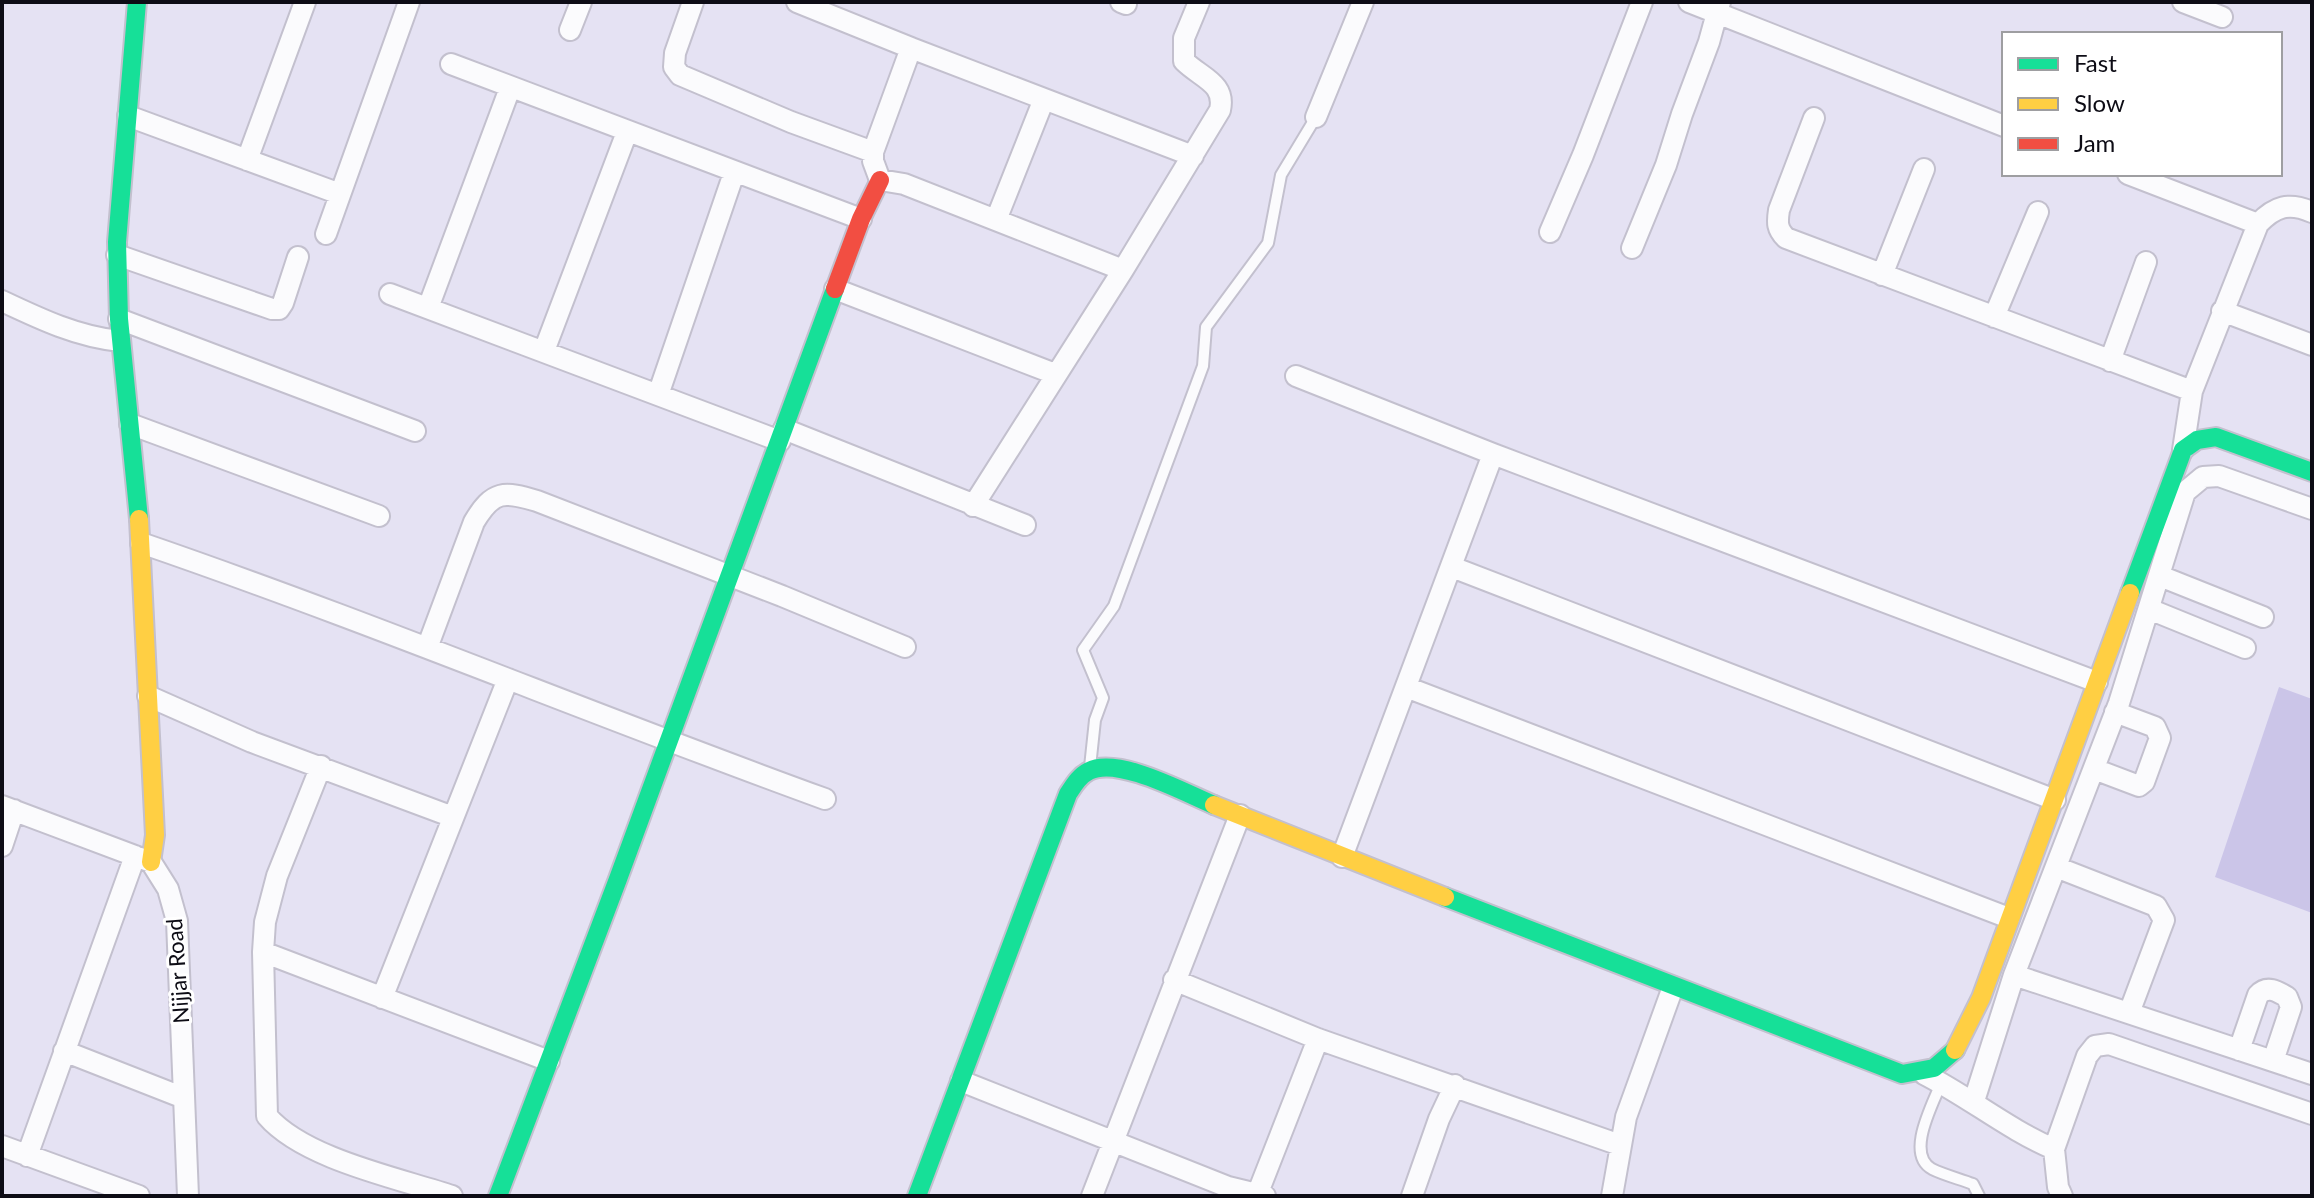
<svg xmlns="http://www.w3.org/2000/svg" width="2314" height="1198" font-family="Lato,sans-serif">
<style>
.green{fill:#cbc5e8}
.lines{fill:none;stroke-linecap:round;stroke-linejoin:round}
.lane-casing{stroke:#c3c0ce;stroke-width:14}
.street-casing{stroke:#c3c0ce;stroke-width:24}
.fast-casing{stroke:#c3c0ce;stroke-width:22}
.slow-casing{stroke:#c3c0ce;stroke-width:22}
.jam-casing{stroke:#c3c0ce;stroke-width:22}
.lane{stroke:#fbfbfd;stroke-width:10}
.street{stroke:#fbfbfd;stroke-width:20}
.fast{stroke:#16e098;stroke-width:18}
.slow{stroke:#ffcf43;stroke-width:18}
.jam{stroke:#f24e42;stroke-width:18}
.labels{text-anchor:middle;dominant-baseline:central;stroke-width:6;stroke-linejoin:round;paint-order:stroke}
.street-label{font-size:22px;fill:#0d0c15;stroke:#fff}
</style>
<rect width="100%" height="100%" fill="#e5e2f3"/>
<path class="green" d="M2279,687l33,12v214l-97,-36z"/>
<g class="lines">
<g class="lane-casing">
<path id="lane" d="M1090,767l5,-47 8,-22 -20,-48 31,-44 89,-240 3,-39 62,-84 13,-68 35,-58
M1941,1083c-8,21 -36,71 -9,86 12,6 28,10 41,15l6,12"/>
</g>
<g class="street-casing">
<path id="street" d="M693,2l-18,51 -1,14 6,8 111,47 82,30
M797,2l114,46
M1121,2l5,2
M1689,2l315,124
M2183,2l39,15
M570,30l11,-28
M451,64l410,155
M128,116l212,78
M1316,117l47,-115
M1814,118l-35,92c-2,13 -2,19 7,28l406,153
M247,160l58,-158
M2128,174l130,50
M996,220l48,-121
M1550,232l33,-77 59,-153
M326,234l83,-232
M1632,248l34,-83 16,-51 27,-72 11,-40
M117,255l155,54h7l4,-6 15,-46
M1123,270l-219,-86 -24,-4 -7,-19v-9l38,-104 282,108
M1882,275l42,-106
M835,289l220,85
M390,294l390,147
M2,301c38,18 76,36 118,40
M428,308l82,-220
M2222,311l90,34
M1994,317l44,-105
M119,319l296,112
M544,351l83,-219
M2110,361l36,-99
M1296,376l197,78 604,228
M658,395l76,-222
M130,424l249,92
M784,429l241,96
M2183,450l9,-59 66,-167c17,-18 31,-22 54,-12
M973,506l150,-236 97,-160c6,-27 -19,-32 -36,-49v-23l15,-36
M141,543c230,79 455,173 684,256
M1452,567l603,233
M2160,576l103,41
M2149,609l96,39
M427,648l47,-126c19,-32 30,-31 63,-21l245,95 123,51
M1406,687l603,231
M148,696l104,46 201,75
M321,766l-44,110 -12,46 -2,30 4,164c37,43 131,62 185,80
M2094,769l45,17 5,-4 16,-44 -5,-11 -40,-15
M2,806l149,56 17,27 9,32 11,275
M2,846l12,-36
M1342,857l151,-403
M2056,867l100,39 8,14 -35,93
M263,952l286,109
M2014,975l298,99
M1174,980l144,59 302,106
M382,998l126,-319
M2239,1050l19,-55c9,-10 19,-4 29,2l4,10 -18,54
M64,1051l120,47
M1924,1074c45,23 85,56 130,75l4,38 4,9
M961,1081l267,106 37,9
M1974,1101l40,-126 105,-272 66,-211 18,-15 16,-1 93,33
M2,1146l137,50
M2054,1149l33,-93 8,-10 14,-2 203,70
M27,1156l108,-300
M1257,1195l61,-156
M1092,1196l148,-381
M1412,1196l27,-77 16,-34
M1612,1196l14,-79 47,-130"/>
</g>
<g class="fast-casing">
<path id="fast" d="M137,2l-20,240 2,77 20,200
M2130,593l53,-143 14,-10 19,-3 96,35
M1445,897l457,177 32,-6 21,-18
M498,1196l120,-317 217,-590
M917,1196l151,-402c6,-9 11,-18 21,-23 29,-15 96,22 125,34"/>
</g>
<g class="slow-casing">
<path id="slow" d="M139,519l16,316 -4,27
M1214,805l231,92
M1955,1050l26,-52 149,-405"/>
</g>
<g class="jam-casing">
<path id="jam" d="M835,289l26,-70 19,-39"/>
</g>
<use href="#lane" class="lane"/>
<use href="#street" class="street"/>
<use href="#fast" class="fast"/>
<use href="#slow" class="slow"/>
<use href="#jam" class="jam"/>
</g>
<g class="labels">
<g class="street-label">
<text transform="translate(177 971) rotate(-94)">Nijjar Road</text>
</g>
</g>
<rect width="2314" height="1198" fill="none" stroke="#0d0c15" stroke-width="8"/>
<rect x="2002" y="32" width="280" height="144" fill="#ffffff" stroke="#9e9ea1" stroke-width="2"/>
<rect x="2018" y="58" width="40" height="12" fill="#16e098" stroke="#9e9ea1" stroke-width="2"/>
<text x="2074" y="72" font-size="24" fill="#0d0c15">Fast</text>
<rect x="2018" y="98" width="40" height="12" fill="#ffcf43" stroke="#9e9ea1" stroke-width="2"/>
<text x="2074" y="112" font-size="24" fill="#0d0c15">Slow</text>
<rect x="2018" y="138" width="40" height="12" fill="#f24e42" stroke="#9e9ea1" stroke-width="2"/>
<text x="2074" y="152" font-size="24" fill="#0d0c15">Jam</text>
</svg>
